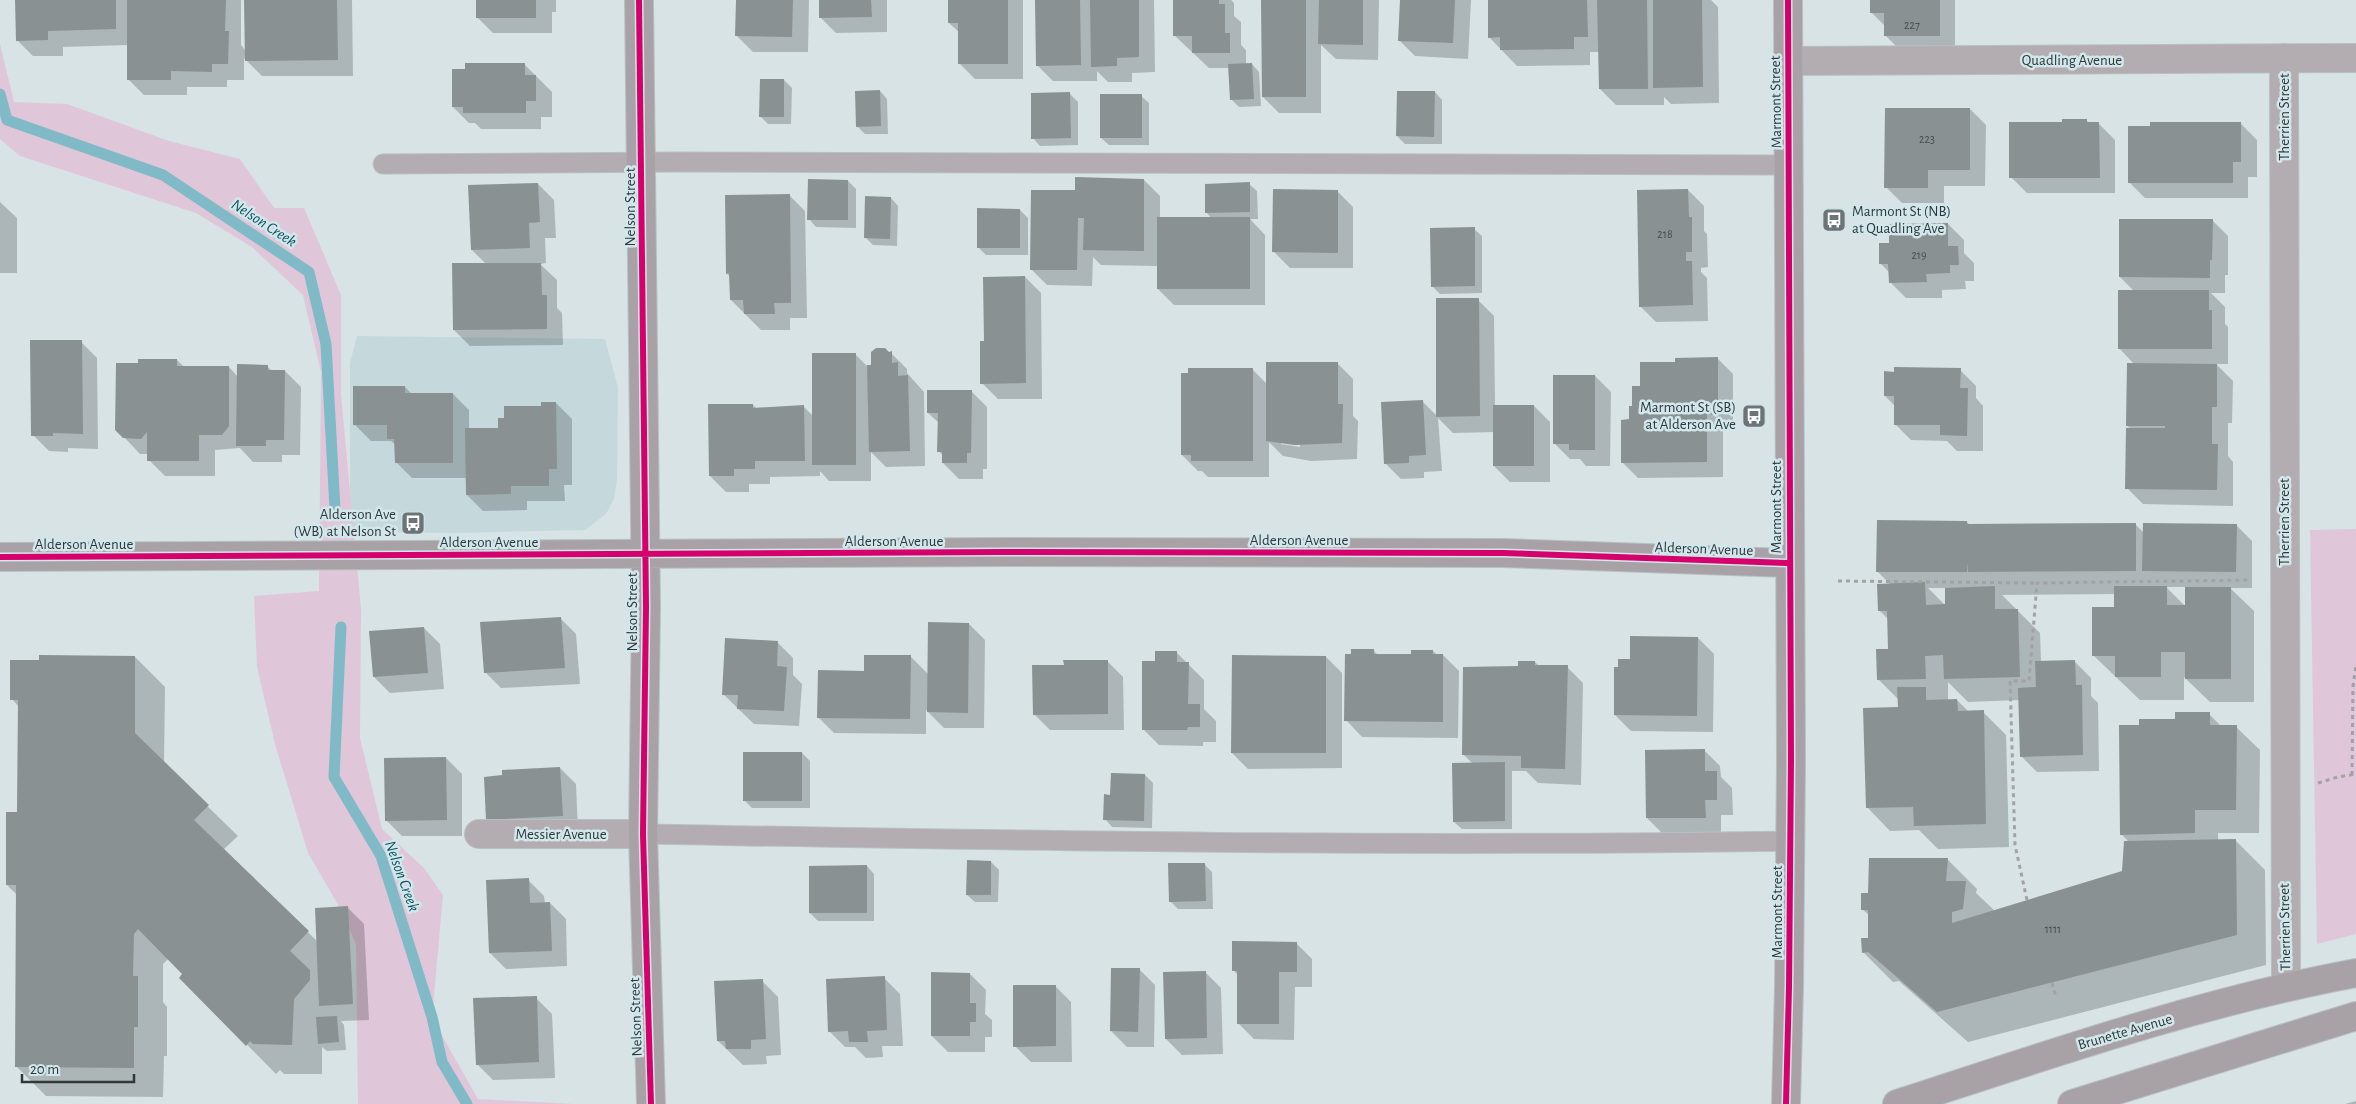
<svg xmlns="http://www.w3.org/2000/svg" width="2356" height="1104" font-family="'Alegreya Sans',sans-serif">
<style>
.built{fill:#c5d9dd}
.green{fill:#e0c6d9}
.shadow{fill:#0003;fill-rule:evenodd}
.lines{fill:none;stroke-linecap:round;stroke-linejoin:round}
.stream{stroke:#80bac6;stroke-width:11}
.building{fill:#899193}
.lane-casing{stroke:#b7c0c2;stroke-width:21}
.street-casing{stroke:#b7c0c2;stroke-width:30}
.secondary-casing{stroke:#b7c0c2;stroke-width:30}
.path{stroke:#a2a2a4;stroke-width:3;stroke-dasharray:4 4;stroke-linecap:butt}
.lane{stroke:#b3acb0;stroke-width:19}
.street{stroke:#b3acb0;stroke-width:28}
.secondary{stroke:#a8a2a7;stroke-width:28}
.cycleway-casing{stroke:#d2e7eb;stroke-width:9}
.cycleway{stroke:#d6006c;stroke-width:6}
.labels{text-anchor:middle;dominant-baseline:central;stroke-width:5;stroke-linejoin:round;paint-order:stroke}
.number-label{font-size:12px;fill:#464f50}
.street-label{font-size:15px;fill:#30393a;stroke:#d2e7eb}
.poi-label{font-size:15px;fill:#30393a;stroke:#d2e7eb;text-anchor:end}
.water-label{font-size:16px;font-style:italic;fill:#0e545f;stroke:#d2e7eb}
</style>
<rect width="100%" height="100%" fill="#d8e3e5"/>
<path class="built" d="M357,336l248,3 13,49 -1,92 -3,19 -8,15 -21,16 -130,3 -105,-1v-169z"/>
<path class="green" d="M0,44l14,58 53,2 102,37 71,18 34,49h30l37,87v100l20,214 -1,129 22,91 42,39 19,27 -11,123 46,81 96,5h-216l-2,-160 -19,-41 -29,-50 -33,-109 -18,-77 -3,-71 65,-5 2,-219 -18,-77 -51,-48 -56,-34 -176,-57 -20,-17z
M2356,529v405l-39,10 -7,-414z"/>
<path class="shadow" d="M17,0h224v45l5,6v-51h106l1,76h-91l-18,-18v22h-17v7h-40v8h-43l-16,-16v-34l-65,2v9h-30l-16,-16z
M477,0h79v12h-4v21h-59l-16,-16z
M737,0h72l-1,52h-55l-16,-16z
M820,0h67v32l-51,1 -16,-16z
M959,0h64v79h-48l-16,-16v-31l-10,-9z
M1036,0h118l1,72 -23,1v9h-24l-11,-11v10h-44l-16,-16z
M1174,0h57l3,3v13l7,6v23l5,5v15l6,-1 7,8 2,34 -22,1 -8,-8 -2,-31h-20l-35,-33z
M1263,0h116l-1,60 -42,-1 -15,-14v68h-42l-16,-16z
M1401,0h70l-3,59 -53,-3 -16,-16z
M1489,0h222l7,7 1,96 -48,1 -7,-7v8h-48l-16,-16 -1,-37h-9v13l-73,1 -28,-29z
M1872,0h83v52h-53l-16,-16v-9l-14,-14z
M524,64l28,28v25h-11v12h-60l-6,-6h-6l-16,-16z
M784,80l8,8 -1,36h-23l-8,-8z
M880,91l7,8 1,35h-23l-8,-8z
M1435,92l7,8v44h-37l-8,-8z
M1070,94l8,8v43l-38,1 -7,-8z
M1141,96l8,7v42h-40l-8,-7z
M1970,109l16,16 -1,61h-41v17h-42l-16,-16z
M2086,120l4,4h9l16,16v53h-88l-16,-16 52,-53z
M2241,124l16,16v37h-9v21h-103l-16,-16z
M1144,180l16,16v23h52l-6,-7 43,-28 8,7 1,28h-8l15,16v70h-91l-16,-16v-23l-57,-1 -8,-8 -1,29 -45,-1 -16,-16 45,-77z
M848,181l8,8v39l-40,-1 -7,-8z
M538,184l16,16 2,38h-11l1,25 -6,1 17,16v28l5,5 1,32 -93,1 -16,-16 32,-66 -14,-14z
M1688,190l16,16v25l3,3 1,33 -7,1v4l6,6 1,43 -52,1 -16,-16z
M1337,191l16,16v61h-63l-16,-16z
M789,195l16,16 2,107h-17v12h-29l-30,-30v-23l-4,-3z
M891,198l7,8 -1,40 -24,-1 -8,-8z
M0,202l17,16v55h-17z
M1020,210l8,8v37h-42l-8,-8z
M2212,220l16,16v39h-3v18h-14l14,14v17l3,3v37h-12l17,17 -1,42h-4v33l5,6v44l-90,-2 -16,-16 4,-59 -4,-3 7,-62 -15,-16 15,-57 -14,-14z
M1948,224l16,16v13l10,10v18h-9l1,8 -24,1v8h-36l-16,-16v-9l-9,-9 9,-20z
M1474,229l8,7v57l-42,1 -8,-8z
M1025,277l16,16 1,106h-44l-16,-16 3,-41z
M1478,300l16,16 1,90h39l16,16v60h-40l-16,-16v-34l-41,1 -15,-15 4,53 -18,1v6l-23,1 -16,-16 37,-62 15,15z
M81,342l16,16 1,91 -30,-1v4l-19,-1 -16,-16z
M891,353l16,16v4l17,19 1,74 -39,1 -15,-15v29h-42l-9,-10v5l-50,1v7h-21v8h-23l-16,-16 43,-71 4,4 46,-3 10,10 42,-62 14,14z
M1717,358l16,16v56l-10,-1v48l-85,1 -16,-16 8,-42 11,-32 35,-25z
M177,360l7,7h45l9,10 29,-11 5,5h13l16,16 -1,68h-18v7h-29l-13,-14 -25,2v26h-50l-16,-16v-6h-9l-16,-17 15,-73z
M1337,363l16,16v37l5,5 -1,38 -46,2 -28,-5 -14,-14v35h-61l-6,-6h-4l-16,-16 71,-85 14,14zM1281,442l19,3v2l-19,-3z
M1960,370l16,16v12l7,8v45h-26l-10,-10 -36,-1 -16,-16v-18l-10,-10z
M1595,376l16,16 -1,74h-24l-6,-7h-10l-16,-16z
M405,387l7,7h41l16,16v19h30l57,-26 16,16v66h-8l1,16h-38v9l-44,1 -16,-16v-17h-55l-16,-16v-17l-5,-4h-20l-16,-16z
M971,391l16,16v62h-4v10h-24l-16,-16v-7l-4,-5v-28l-11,-10z
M1967,522l3,3 165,-1 9,9 92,-8 16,16v47h-22l24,23v91h-44l-26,-25v23h-44l-46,-44 21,-47v-15l-113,1 38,38 1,29h34l16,16v18l7,7 1,68 -62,1 -16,-16 -1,-56 -52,2 -20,-20v18h9l12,12h14l23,23 3,112 -71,2 -19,-19 -29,1 -23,-24 32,-99v-8l-21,-21 11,-29 -1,-31 -9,-9 12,-25 -14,-14zM2166,587h20v20zM1928,588h18v18z
M560,618l16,16 4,50 -79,4 -16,-16z
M969,624l16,16 -1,88h-40l-18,-18v24l-92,-1 -16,-16 47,-45 45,-16 18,18z
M424,628l16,16 4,45 -54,4 -16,-16z
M1698,638l16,16 -1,78 -82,-1 -16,-16 4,-47 12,-8z
M777,642l16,16v17l9,9 -3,42 -45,-2 -31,-30z
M1373,650l5,5h34l21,-4 4,4h6l16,16 -1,67 -96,-1 -16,-17z
M1176,652l28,28v29l12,12v21h-13v4l-44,-1 -16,-16 13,-67z
M135,657l30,30 -1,77 74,72 -15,14 94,91 31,-33 16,16 5,96 -28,1 3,4 2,25 -19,1 -5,-4v27h-38l-4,-4 -4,4 -95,-96 3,-4 -15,-16 -6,6v38l4,5v49h-3l-1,41 -117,-1 -30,-30 1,-171 -10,-10 12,-72v-106l-7,-8z
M1326,657l16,16v95l-94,1 -16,-16z
M1107,661l16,16 1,53h-74l-16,-16z
M1535,662l4,4 28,1 16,16 -2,102 -43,-2 -12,-12h-14v58h-50l-8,-7 19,-58 -10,-10 56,-87z
M2209,714l13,13h14l24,23 -1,83h-41v8l17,-1 30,30 1,95 -298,77 -69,-61 -6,1 -30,-30 7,-13v-23l-8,-7 8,-15 77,-35 30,30 -1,4 19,18 128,-39 7,-29 -9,-9 20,-107z
M1704,750l16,16 1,11 11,11 1,27h-12v18l-58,1 -16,-16z
M802,753l8,8v47h-58l-8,-8z
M446,758l16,16v62h-60l-16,-16z
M560,768l16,16 2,47 -75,5 -16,-16z
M1145,775l8,8 -1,45 -40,-1 -7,-8 6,-23z
M991,862l8,8 -1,32h-23l-8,-7z
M1205,865l7,7 1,37h-35l-8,-8z
M867,866l7,8v47h-56l-8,-8z
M528,880l16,16 1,7h5l16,16 1,47 -61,3 -16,-16z
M1296,943l16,16v28h-17l-1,53 -40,-1 -16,-16 1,-47 -6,-6z
M1139,969l16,16 -1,62h-27l-16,-16z
M1205,972l16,16 2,66 -41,1 -16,-16z
M970,974l16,16 -1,24 7,6v17h-7v15h-37l-16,-16z
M884,978l16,16 3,52h-21l1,11 -17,1 -11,-11h-10l-16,-16z
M762,981l16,16 3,58 -15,1 1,8 -24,1 -25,-24z
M1055,986l16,16 1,60h-41l-16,-16z
M536,998l16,16 3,64 -62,2 -16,-16z
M2356,1101v3h-11z"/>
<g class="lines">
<path class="stream" d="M0,94l7,26 156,55 146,97 17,72 9,165
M341,627l-7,150 47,79 51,161 10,45 25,42"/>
</g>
<path class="building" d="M15,0h101v29l-68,2v9l-32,1z
M127,0h99l-1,31h4l-1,33h-16v8l-41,-1v9h-44z
M244,0h93l1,60 -93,1z
M476,0h60v18h-60z
M736,0h57l-1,37 -57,-1z
M819,0h52l1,17 -53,1z
M948,0h60v64h-50v-41h-10z
M1035,0h45l1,65 -45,1z
M1090,0h49v57l-22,1v8l-26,1z
M1173,0h46v4h6v29h5v20h-38v-17h-19z
M1261,0h45v97h-44z
M1319,0h44v45l-45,-1z
M1400,0h55l-2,43 -55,-2z
M1488,0h99l1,37h-14v12l-74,1v-13l-12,1z
M1597,0h50l1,89h-49z
M1653,0h49l1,87 -50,1z
M1870,0h70v36h-56v-23h-14z
M465,63h60v12h11v26h-10v12h-63v-6h-11v-38h13z
M1252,63l2,36 -24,1 -2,-36z
M760,79h24v38h-25z
M880,90l1,36 -25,1 -1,-36z
M1397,91h38l-1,46 -38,-1z
M1070,92l1,46 -40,1v-46z
M1100,94h42v44h-42z
M1885,108h85v62h-42v18h-44z
M2062,119h25v3h12l1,56h-91v-56h53z
M2150,122h91v40h-8v21h-105v-57h22z
M1075,177l69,2v72l-61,-1 1,-32h-6l-1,52h-47l1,-80h44z
M808,179l40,1v40h-41z
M1250,182v30l-45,1v-29z
M538,183l2,39 -11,1 1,25 -59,2 -3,-65z
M1273,189l65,1v63l-66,-1z
M1688,189l1,28h3v35h-6v9h6l1,44 -54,2 -2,-117z
M790,194l1,109h-17l1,11h-31l-1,-14h-13l-1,-27 -3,1 -1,-79z
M865,196l26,1 -1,42 -26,-1z
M977,208l43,1v39h-43z
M1157,217h93v72h-93z
M2119,219h94l-1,41h-2v18l-91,-1z
M1948,223v23h10l1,19h-9v8l-24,1 1,8 -38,1 -1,-19h-9v-21h10v-19z
M1475,227v59l-44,1 -1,-59z
M452,263h89l1,32h5v34l-94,1z
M1025,276l1,107 -46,1v-43h4l-1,-64z
M2118,290h91v20h3v39h-94z
M1436,298h43l1,118 -44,1z
M30,340h52l1,94 -30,-1v3h-22z
M876,348h9l4,4 3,-1v12l6,-1v14l10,-1 2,76 -41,1 -2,-87h4v-13z
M812,353h44v112h-44z
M1718,357v58l-11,-1v48l-86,1v-43l8,-1v-13h3v-20h8v-24h35v-4z
M138,359h39v7h52v60l-7,9h-23v26h-52v-29l-6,7 -18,-1 -8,-8 1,-67h22z
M1266,362h72v42h5l-1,39 -48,2 -28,-4z
M2127,363l90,1v43h-5v37h6l-1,46 -92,-1 1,-61h39v-2h-39z
M237,364l31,1v5h17l-1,70h-18v6h-30z
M1894,367l67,1 -1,20h8l-1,48 -27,-1v-10h-46v-29h-10v-25l10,1z
M1188,368h65v93h-62v-6h-10v-82h7z
M1553,375h42v75h-26v-6h-16z
M353,386h52v7h48v70h-58l-1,-24h-7v-14h-34z
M927,390h45l-1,63h-4v10h-25v-11h-5l1,-39h-11z
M1423,400l3,55 -17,1v7l-25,1 -3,-62z
M541,402h15l1,67h-8v17h-38v8l-45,1 -1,-67h33v-10h6v-12h37z
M708,404h45v4l51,-3 1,56h-50v8h-21v7h-25z
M1493,405h41v61h-41z
M1877,520l90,1v3l169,-1v48l-168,1 -1,-9v9h-91z
M2143,523l94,1 -1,48 -94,-1z
M1925,582l1,23 19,-1v-16l50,-2v23h23l2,68 -76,2 -1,-24 -18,1 1,23 -49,1 -1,-31h12l-1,-38h-9l-1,-27z
M2114,586h53v19h18v-18h46v92h-46v-27h-24v25h-46v-21h-23v-49h22z
M561,617l4,51 -81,5 -4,-51z
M928,622l41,1 -1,90 -41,-1z
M424,627l4,46 -55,4 -4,-46z
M1630,636l68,1 -1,79 -83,-1v-48h4v-8h12z
M725,638l53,3 -1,25 10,1 -3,44 -47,-2 1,-14h-16z
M1351,649h23v5h37v-4h22v4h10v68l-99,-1 1,-67h6z
M1155,651h22v11h12l-1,42h12v23h-12l-1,3h-45v-69h13z
M39,655l96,1v77l74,72 -15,15 115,111 -19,20 20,19v10l-16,19 -2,46 -39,-1 -3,-3 -4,5 -67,-68 3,-4 -44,-45 -4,5 -1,42h5v51h-4v41l-119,-1 1,-182h-10v-73h11l1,-112h-8v-40h29z
M864,655h47l-1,64 -93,-1 1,-48 46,1z
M1232,655l94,1v97h-95z
M1063,660h45v54l-75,1 -1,-50h32z
M2075,660l1,25h6l1,70 -63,2 -2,-69 18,-1 -1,-26z
M1518,661h17v4h33l-3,104 -44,-1v-12l-59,-1 1,-88 55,-1z
M1897,687h29v13l31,-1 1,12 26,-1 2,114 -72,2 -1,-19 -47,1 -3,-100 35,-1z
M2175,712h35v13h27l-1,85h-41v23l-75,2 -1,-110h20v-6h36z
M1705,749v22h12v29h-12l1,18h-60l-1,-68z
M743,752h59v49h-59z
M446,757l1,63 -62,1 -1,-63z
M1505,762v59l-52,1 -1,-59z
M560,767l3,49 -77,4 -2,-43 18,-2v-5z
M1111,773l34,1 -1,47 -41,-1 1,-26 6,1z
M2236,839l1,96 -300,77 -69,-60 -6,1 -1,-15h7v-28h-7v-17h7l1,-35h79l-2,23h20l-3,28 -11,3v11l170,-52 2,-30z
M967,860l24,1v34h-25z
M1168,863h37l1,38 -37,1z
M867,865v48h-58v-47z
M529,878l1,25 20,-1 2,49 -63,2 -3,-73z
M348,906l5,98 -34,2 -4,-98z
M1232,941l65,1v30h-18v52h-42v-53h-5z
M1111,968h29l-2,64 -28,-1z
M1206,971l1,67 -42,1 -2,-67z
M931,972l39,1v30h6v19h-6v14h-39z
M885,976l2,54 -20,1 1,11h-19l-1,-11 -20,1 -2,-53z
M763,979l3,60 -15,1v9h-25l-1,-8h-8l-3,-60z
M1013,985h43v61l-43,1z
M537,996l2,66 -63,3 -3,-67z
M337,1016l2,26 -21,2 -2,-27z"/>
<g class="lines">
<g class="lane-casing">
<path id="lane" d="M383,164l294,-2 1112,3
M643,834c383,7 765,13 1147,7"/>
</g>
<g class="street-casing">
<path id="street" d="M2284,58l2,928
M1788,61l568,-3
M479,834h164"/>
</g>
<g class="secondary-casing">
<path id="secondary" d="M639,0l7,607 -3,227 8,270
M0,557l1004,-5 499,1 285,10
M1786,1104l3,-117 2,-227 -3,-760
M1897,1104c151,-49 303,-102 459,-131
M2072,1104l284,-88"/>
</g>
<path class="path" d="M1838,581l199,2
M2352,775l1,-89 3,-21
M2318,783l20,-6 18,-3
M2027,900l-12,-55 -5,-164h19l8,-98 214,-3
M2052,983l4,14"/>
<use href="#lane" class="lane"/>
<use href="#street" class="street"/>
<use href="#secondary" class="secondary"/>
<g class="cycleway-casing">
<path id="cycleway" d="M639,0l7,607 -3,227 8,270
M0,557l1004,-5 499,1 285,10
M1786,1104l3,-117 2,-227 -3,-760"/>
</g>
<use href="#cycleway" class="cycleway"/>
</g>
<defs>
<g id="bus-square" transform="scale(1.25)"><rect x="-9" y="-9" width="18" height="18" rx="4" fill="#6b7476" stroke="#d2e7eb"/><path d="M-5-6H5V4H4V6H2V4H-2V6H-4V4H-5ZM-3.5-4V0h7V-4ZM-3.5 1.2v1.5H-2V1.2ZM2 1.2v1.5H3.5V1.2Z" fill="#fff"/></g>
</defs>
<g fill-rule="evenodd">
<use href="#bus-square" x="1834" y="220"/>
<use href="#bus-square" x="1754" y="416"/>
<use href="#bus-square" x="413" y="523"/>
</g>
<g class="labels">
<g class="number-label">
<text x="1912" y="25">227</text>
<text x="1927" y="139">223</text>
<text x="1665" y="234">218</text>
<text x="1919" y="255">219</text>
<text x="2053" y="929">1111</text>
</g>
<g class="street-label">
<text x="2072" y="60">Quadling Avenue</text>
<text transform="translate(1776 102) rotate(-91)">Marmont Street</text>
<text transform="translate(2284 117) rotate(-90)">Therrien Street</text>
<text transform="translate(630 207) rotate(-90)">Nelson Street</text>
<text transform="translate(1776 507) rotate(-90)">Marmont Street</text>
<text transform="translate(2284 522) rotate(-90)">Therrien Street</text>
<text x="1299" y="540">Alderson Avenue</text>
<text x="894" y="541">Alderson Avenue</text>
<text x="489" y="542">Alderson Avenue</text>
<text x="84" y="544">Alderson Avenue</text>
<text transform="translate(1704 549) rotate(2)">Alderson Avenue</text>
<text transform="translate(632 612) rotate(-90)">Nelson Street</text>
<text x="561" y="834">Messier Avenue</text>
<text transform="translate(1777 912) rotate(-90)">Marmont Street</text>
<text transform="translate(2285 927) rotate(-91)">Therrien Street</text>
<text transform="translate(636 1017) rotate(-92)">Nelson Street</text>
<text transform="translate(2125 1032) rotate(-16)">Brunette Avenue</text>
</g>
<g class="poi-label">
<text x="1852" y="211" text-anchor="start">Marmont St (NB)<tspan x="1852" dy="17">at Quadling Ave</tspan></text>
<text x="1736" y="407">Marmont St (SB)<tspan x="1736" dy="17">at Alderson Ave</tspan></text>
<text x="396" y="514">Alderson Ave<tspan x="396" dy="17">(WB) at Nelson St</tspan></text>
</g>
<g class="water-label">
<text transform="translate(264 223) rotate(33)">Nelson Creek</text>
<text transform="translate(402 876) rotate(70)">Nelson Creek</text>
</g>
</g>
<path d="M22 1074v8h112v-8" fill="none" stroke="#30393a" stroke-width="2.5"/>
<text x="30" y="1074" font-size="15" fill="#30393a" stroke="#d2e7eb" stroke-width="4" paint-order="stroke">20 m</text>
</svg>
